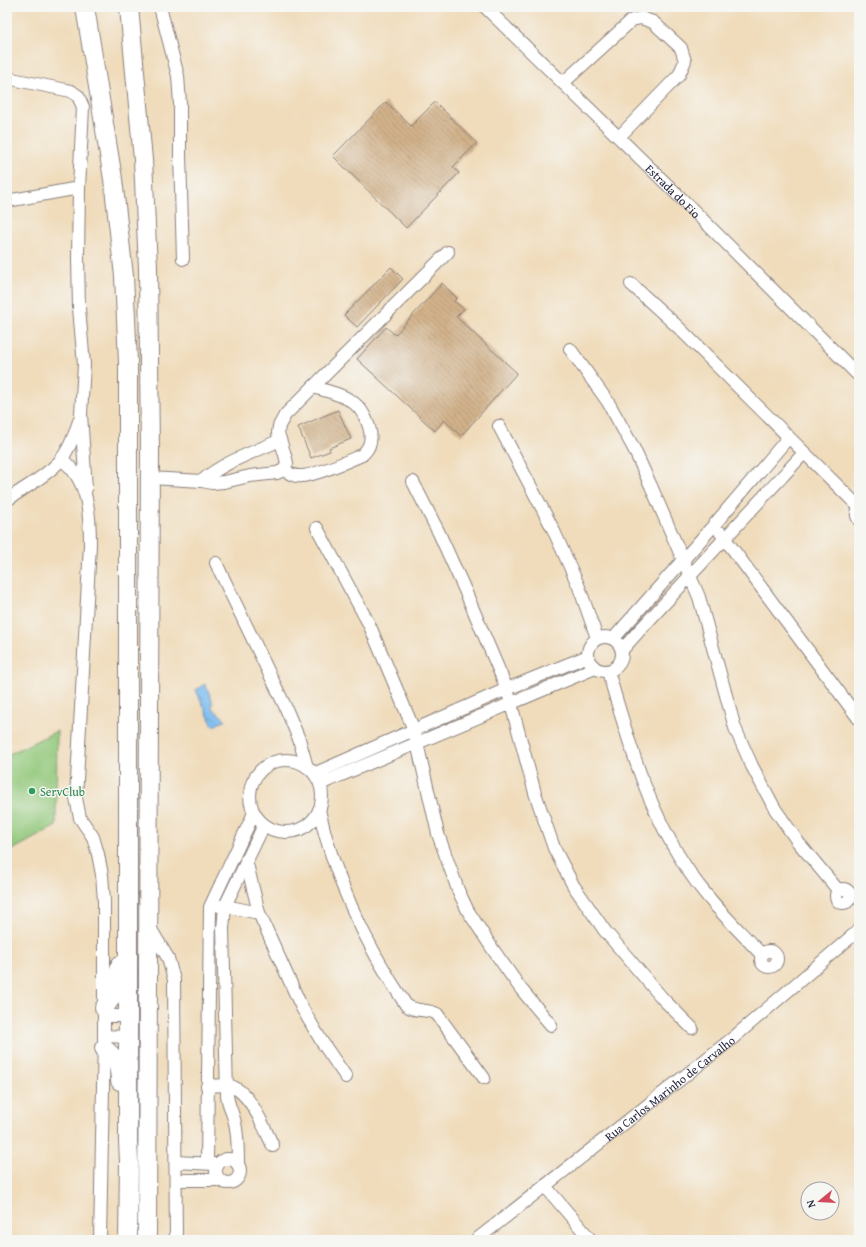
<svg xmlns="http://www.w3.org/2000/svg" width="866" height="1247" font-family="'Gentium Book Plus',serif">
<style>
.pitch{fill:#91c779;stroke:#5a745a}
.water{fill:url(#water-ripples);stroke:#4e6f96}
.building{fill:url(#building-back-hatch)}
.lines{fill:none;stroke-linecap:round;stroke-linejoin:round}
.minor-casing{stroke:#897f7b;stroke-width:14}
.highway-casing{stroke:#897f7b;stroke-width:20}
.minor{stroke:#fff;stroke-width:12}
.highway{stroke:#fff;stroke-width:18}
.leisure-dot{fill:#2e9e5b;stroke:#f6f6f2;stroke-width:1.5}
.labels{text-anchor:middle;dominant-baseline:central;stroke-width:3;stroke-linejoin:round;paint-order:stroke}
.street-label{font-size:12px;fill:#22223b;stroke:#f6f6f2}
.leisure-label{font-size:12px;fill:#27864d;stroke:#f6f6f2;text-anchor:start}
</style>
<defs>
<pattern id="water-ripples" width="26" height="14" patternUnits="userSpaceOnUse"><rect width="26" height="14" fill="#7bbcf0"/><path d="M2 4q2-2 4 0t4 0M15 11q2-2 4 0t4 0" fill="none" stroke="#6aa1cf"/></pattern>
<pattern id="building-back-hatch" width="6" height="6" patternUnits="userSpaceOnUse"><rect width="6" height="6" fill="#d2b28b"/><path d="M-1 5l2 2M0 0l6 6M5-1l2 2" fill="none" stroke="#aa9073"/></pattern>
</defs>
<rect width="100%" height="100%" fill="#f6f6f2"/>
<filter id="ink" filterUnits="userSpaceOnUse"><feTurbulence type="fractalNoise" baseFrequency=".025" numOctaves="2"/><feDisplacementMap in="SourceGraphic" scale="8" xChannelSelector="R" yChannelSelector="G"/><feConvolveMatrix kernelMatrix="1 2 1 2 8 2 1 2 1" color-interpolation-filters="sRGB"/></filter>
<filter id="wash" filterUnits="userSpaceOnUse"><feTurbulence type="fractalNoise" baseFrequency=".012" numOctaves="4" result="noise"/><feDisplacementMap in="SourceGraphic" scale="16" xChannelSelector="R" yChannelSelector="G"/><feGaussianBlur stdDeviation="0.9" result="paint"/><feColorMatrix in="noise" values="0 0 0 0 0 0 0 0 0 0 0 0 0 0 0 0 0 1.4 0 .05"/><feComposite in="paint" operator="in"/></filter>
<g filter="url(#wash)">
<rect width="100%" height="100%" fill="#f0dcbb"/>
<path class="pitch" d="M57,731l-1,95 -49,27v-98z"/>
<path class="water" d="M205,684l7,16v8l14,12 -13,6 -17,-36z"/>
<g id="blocks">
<path class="building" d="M386,102l25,24 24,-24 42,41 -24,24 6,6 -53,55 -73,-72z
M391,267l12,12 -46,48 -13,-12z
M442,283l15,15 -3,3 10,8 -8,8 61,56 -56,63 -17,-16 -9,11 -78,-72 29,-32 9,8z
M338,410l13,29 -22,9 1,3 -19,7 -13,-31z"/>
</g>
</g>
<g filter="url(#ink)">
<use href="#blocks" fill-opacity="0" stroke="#897f7b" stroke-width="1"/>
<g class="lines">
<g class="minor-casing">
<g id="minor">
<path d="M160,7l18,69 2,28v51l3,104"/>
<path id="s1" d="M485,7l201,196 173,173"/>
<path d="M7,78l64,13 7,5 5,11 -4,81 -1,70 1,50 5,57 -3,49 5,75"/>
<path d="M563,83l69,-63 9,-2 12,4 28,26 4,13 -6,14 -60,62"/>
<path d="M7,201l72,-13"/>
<path d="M631,284l47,43 181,180"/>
<path d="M570,349l38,53 25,45 18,39 48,111 36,131 17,38 23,43 23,33 40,48"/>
<path d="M499,426l54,103 26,58 18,51"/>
<path d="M61,459c28,20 29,56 29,86l-14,253 4,20 13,19 5,17 4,21 2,26v135l-4,204"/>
<path d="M284,470c5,3 10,7 17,6 14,0 47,-15 61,-21 4,-4 7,-7 8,-13 3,-12 -6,-31 -16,-39 -11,-9 -28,-12 -41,-16"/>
<path d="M150,478l52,3 10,2 12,-1 26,-6 27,-3 7,-3 3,-7 -2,-8 -7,-22 1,-7 6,-11 163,-163"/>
<path d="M202,481c21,-19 53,-29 78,-41"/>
<path d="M413,482l26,51 25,55 43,101 28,104 19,55 19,37 32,46 58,68 29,29"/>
<path d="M7,500c17,-12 38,-23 53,-39 9,-11 15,-27 19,-40"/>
<path d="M859,509c-3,4 -3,7 0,11"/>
<path d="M317,528l52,96 45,106 24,104 20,56 10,21 26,40 27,38 30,36"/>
<path d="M720,532l139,187"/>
<path d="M216,563l69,143 14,33 8,28"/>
<circle cx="605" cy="654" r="17"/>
<path d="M614,638l100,-113 74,-87"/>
<path d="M622,650l16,-18 166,-179"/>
<path d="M608,671c21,72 40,142 84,205 20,29 46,53 70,79"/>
<circle cx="286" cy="796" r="36"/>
<path d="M316,773l191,-84 81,-33"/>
<path d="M320,784l275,-116"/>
<path d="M319,810c16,71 47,135 87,195 10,8 21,3 31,9l47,64"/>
<path d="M246,860l13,53 28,62 15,33 20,34 24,35"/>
<circle cx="843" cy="896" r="7"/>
<path d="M219,906h6l34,7"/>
<path d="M149,926l19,32 6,22 2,260"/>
<circle cx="769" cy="959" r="8"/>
<path d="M104,1016h24"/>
<path d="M104,1036l24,1"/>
<path d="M207,1086c6,0 13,-1 19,-1 23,2 38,43 47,61"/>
<circle cx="228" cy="1171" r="12"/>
<path d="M176,1162l38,2"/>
<path d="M207,1163l3,-256 44,-94"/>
<path d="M238,1165c0,-14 0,-29 -3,-42 -2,-10 -7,-18 -8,-28l-4,-166 2,-23 39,-81"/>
<path d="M176,1180h43"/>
<path d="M545,1186l46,54"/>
<path id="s2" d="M476,1240l257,-202 126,-108"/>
</g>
</g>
<g class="highway-casing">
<path id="highway" d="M85,7l28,172 11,97 4,86v780l1,20 -1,78
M129,7l14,153 5,108 2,182 -3,790
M104,1008c11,-12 13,-27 16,-43
M104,1048c14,12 15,15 16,33"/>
</g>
<use href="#minor" class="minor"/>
<use href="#highway" class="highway"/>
</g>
</g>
<circle class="leisure-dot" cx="32" cy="791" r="4"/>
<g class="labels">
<g class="street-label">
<text stroke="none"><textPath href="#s1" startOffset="263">Estrada do Fio</textPath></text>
<text stroke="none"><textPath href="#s2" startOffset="246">Rua Carlos Marinho de Carvalho</textPath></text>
</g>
<g class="leisure-label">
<text x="40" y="791">ServClub</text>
</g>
</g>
<rect width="866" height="1247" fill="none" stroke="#f6f6f2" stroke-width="24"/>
<g transform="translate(820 1201) rotate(252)"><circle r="19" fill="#f6f6f2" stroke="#a1a1a9"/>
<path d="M0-3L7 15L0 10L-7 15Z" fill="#d1495b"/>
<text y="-6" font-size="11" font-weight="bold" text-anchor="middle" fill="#22223b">N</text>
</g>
</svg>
